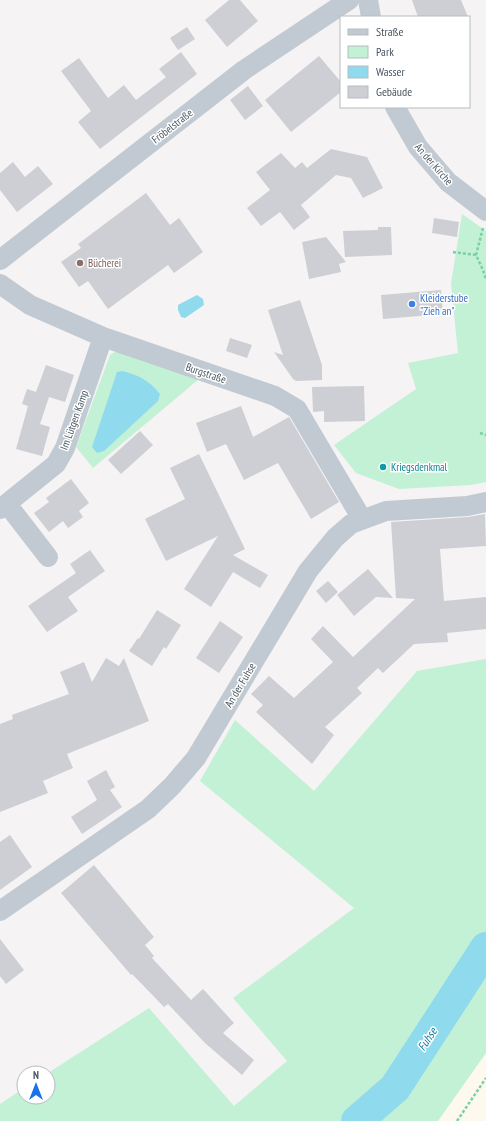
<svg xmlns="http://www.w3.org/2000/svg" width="486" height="1121" font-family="'PT Sans Narrow',sans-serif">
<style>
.commercial{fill:#fdf9ef}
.green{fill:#c3f1d5}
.water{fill:#90daee}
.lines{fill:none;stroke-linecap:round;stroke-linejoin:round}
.river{stroke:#90daee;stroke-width:32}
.building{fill:#cdcfd5}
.path{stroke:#7ad0a6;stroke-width:2.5;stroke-dasharray:3 2;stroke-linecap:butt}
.minor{stroke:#c1cad2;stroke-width:20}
.education-dot{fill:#8d6e63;stroke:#fff;stroke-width:1.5}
.shop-dot{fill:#3f7fe0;stroke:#fff;stroke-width:1.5}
.culture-dot{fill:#0f9aa8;stroke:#fff;stroke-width:1.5}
.labels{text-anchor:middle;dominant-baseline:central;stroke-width:3;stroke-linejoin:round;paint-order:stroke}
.street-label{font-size:11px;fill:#4a5661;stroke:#fff}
.education-label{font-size:11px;fill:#785e54;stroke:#fff;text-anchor:start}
.shop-label{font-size:11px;fill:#366cbe;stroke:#fff;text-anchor:start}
.culture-label{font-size:11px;fill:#0d838f;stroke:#fff;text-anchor:start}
.water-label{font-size:12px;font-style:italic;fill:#0c7c9b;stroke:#fff}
</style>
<rect width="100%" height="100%" fill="#f5f3f3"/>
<path class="commercial" d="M486,1053v68h-48z"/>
<path class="green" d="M462,214l24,17v251l-15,3 -72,4 -43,-16 -22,-28 82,-56 -8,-26 50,-10 -7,-69z
M122,348l77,31 -106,89 -17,-21 34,-92z
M486,659v394l-48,68h-438v-17l24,-16v9h24v-24l101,-65 85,98 53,-45 -54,-63 121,-90 -154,-127 35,-61 79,71 103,-120z"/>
<path class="water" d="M197,295l6,4 1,6 -19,13 -4,-1 -3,-7v-5z
M122,371c16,4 27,9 38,23l-2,7 -54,50 -7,2 -5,-6 25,-75z"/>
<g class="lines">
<path class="river" d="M357,1121l38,-33 91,-140"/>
</g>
<path class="building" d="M229,0h11l18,21 -31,26 -22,-27z
M412,0h49l7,17h-50z
M187,27l8,12 -17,11 -8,-12z
M181,52l16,22 -97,75 -22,-27 13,-11 -30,-40 18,-13 29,40 16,-13 12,15 30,-23 -7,-8z
M319,56l22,26v10l-50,40 -26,-32z
M248,86l15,20 -18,14 -15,-20z
M331,149l36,8 16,31 -20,10 -12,-20 -15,-3 -35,30 9,12 -16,13 -14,-18 -19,14 -14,-18 23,-18 -14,-18 25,-19 14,15 7,-6 5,6z
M13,162l12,15 13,-11 15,18 -36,28 -17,-22v-17z
M146,193l24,32 9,-7 24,34 -29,21 -6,-8 -60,44 -20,-28 -9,6 -18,-25 20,-14 -3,-4z
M434,218l25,4 -2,15 -25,-4z
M378,227h13l1,28 -47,2 -2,-26 35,-1z
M326,237l20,25 -7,2 2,8 -32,7 -7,-37z
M441,290l2,24 -60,5 -2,-24z
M300,300l22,65v15l-26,1 -3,-2 -19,-27 9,3 -15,-45z
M230,338l22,7 -5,13 -21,-7z
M46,365l28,10 -9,27 -16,-5 -9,27 10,3 -8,29 -26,-7 12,-43 -6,-2 5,-15 9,3z
M364,386l1,35 -41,1v-11l-11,1 -1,-25z
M241,406l12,31 36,-20 50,85 -28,17 -33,-56 -34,17 -18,-36 -19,8 -11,-29z
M140,431l13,14 -32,29 -13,-14z
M199,454l46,95 -12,6 35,20 -8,13 -27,-16 -22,35 -27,-18 34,-53 -52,25 -21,-42 40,-20 -15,-31z
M71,479l18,24 -10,8 4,6 -15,11 -5,-7 -14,11 -15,-19 15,-11 -3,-4z
M485,514l1,32 -46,3 4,52 42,-4v32l-39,4 1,9 -34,2 -31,29 -5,-5 -21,20 5,5 -37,34 9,8 -22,29 -56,-52 7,-7 -12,-11 18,-18 25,22 39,-36 -22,-23 12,-13 30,31 62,-58 -19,-1 -5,-76 77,-5z
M90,550l15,21 -37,26 10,14 -31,21 -19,-26 48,-33 -6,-9z
M368,569l25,29 -17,-1 -22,19 -17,-21z
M328,581l10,11 -12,11 -10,-12z
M157,610l24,15 -15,24 -2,-2 -12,19 -23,-15 9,-13 1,1z
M220,621l23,16 -24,36 -23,-15z
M106,658l13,8 5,-8 25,63 -82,33 6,14 -30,13 5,12 -48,19v-88l13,-5 -1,-4 57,-21 -9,-22 24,-10 8,20z
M106,770l9,17 -5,3 12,17 -40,27 -11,-17 26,-17 -10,-19z
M10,835l22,32 -32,23v-48z
M94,865l60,72 -9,8 9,11 -2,2 39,42 12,-11 31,34 -11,10 31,27 -12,15 -37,-32 -37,-39 -4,3 -32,-33 -1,1 -70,-82z
M0,939l24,31 -18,14 -6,-8z"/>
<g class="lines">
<path class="path" d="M483,228l-7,27 7,15 3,10
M453,252l23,3
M480,433l6,2
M457,1121l29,-43"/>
<path class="minor" d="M368,0l3,17
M395,107l23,40 30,35 38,29
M0,260l244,-190 105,-70
M0,284l30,21 73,32 172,59 22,13 65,110
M7,504l41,53
M0,509l56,-45 9,-16 38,-111
M0,911l148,-102 24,-23 24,-28 112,-187 27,-33 16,-14 35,-13 81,-5 19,-4"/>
</g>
<circle class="education-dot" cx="80" cy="263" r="4"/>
<circle class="shop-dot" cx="412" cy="304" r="4"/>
<circle class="culture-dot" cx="383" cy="467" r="4"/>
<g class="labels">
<g class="street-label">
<text transform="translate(172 126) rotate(-38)">Fröbelstraße</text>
<text transform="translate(434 164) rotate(49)">An der Kirche</text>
<text transform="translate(206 373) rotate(19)">Burgstraße</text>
<text transform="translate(74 420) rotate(-70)">Im Lütgen Kamp</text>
<text transform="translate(240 685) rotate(-59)">An der Fuhse</text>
</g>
<g class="education-label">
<text x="88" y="263">Bücherei</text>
</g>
<g class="shop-label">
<text x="420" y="298">Kleiderstube<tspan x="420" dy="13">"Zieh an"</tspan></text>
</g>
<g class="culture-label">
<text x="391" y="467">Kriegsdenkmal</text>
</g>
<g class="water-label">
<text transform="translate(427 1039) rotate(-57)">Fuhse</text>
</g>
</g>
<rect x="340" y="16" width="130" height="92" fill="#ffffff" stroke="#b7bbc0"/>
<rect x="348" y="29" width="20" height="6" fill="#c1cad2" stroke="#b7bbc0"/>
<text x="376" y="36" font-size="12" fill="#4a5661">Straße</text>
<rect x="348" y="46" width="20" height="12" fill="#c3f1d5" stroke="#b7bbc0"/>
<text x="376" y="56" font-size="12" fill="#4a5661">Park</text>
<rect x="348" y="66" width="20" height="12" fill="#90daee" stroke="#b7bbc0"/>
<text x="376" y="76" font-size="12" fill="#4a5661">Wasser</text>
<rect x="348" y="86" width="20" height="12" fill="#cdcfd5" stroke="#b7bbc0"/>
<text x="376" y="96" font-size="12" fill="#4a5661">Gebäude</text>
<g transform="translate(36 1085)"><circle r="19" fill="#ffffff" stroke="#b7bbc0"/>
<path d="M0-3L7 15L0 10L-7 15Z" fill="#1a73e8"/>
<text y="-6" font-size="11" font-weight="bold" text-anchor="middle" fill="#4a5661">N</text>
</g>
</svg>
